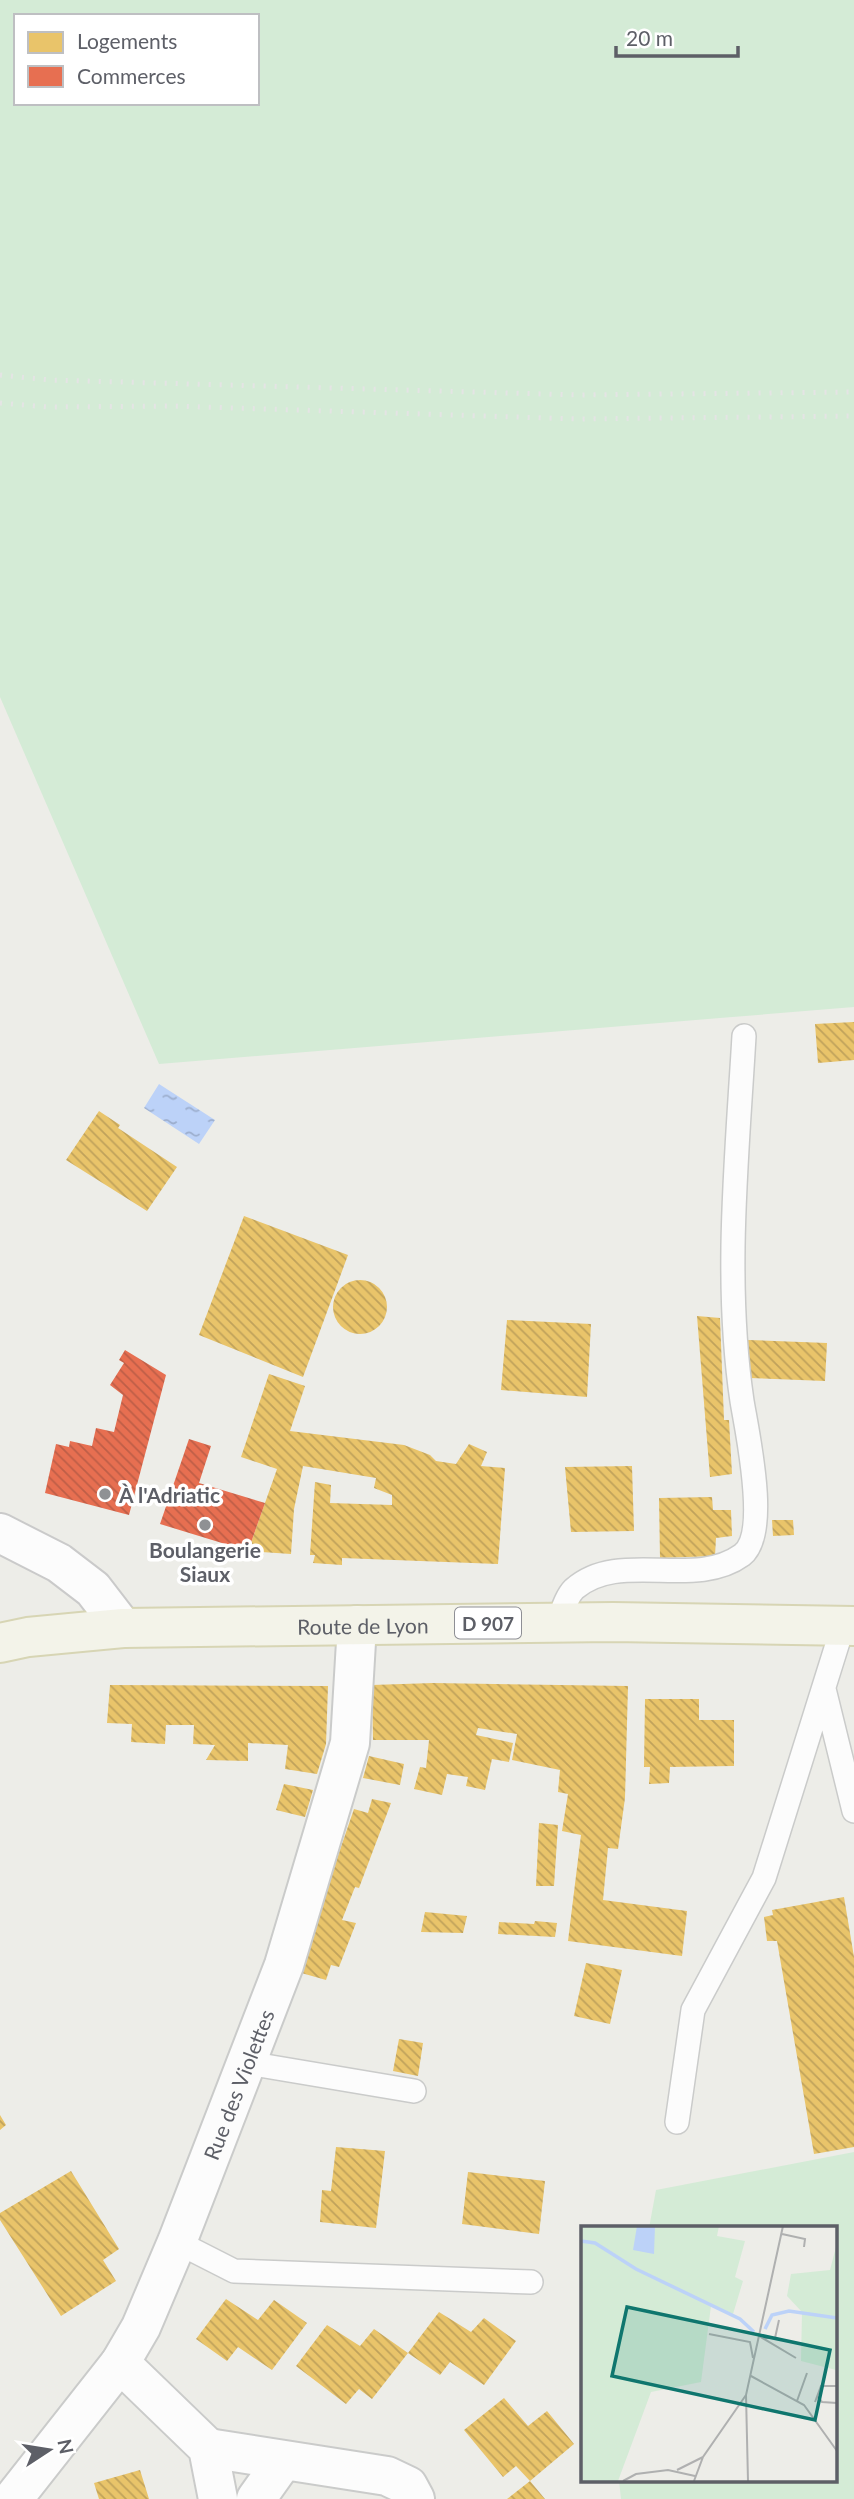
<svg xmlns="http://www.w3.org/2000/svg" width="854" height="2499" font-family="Lato,sans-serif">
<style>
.green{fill:#d4ebd6;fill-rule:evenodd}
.water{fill:url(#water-ripples)}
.homes{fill:url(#homes-back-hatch)}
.shops{fill:url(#shops-back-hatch)}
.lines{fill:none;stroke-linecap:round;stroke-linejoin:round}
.lane-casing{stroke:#cacbca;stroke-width:26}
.street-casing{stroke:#cacbca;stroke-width:42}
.secondary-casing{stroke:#cacaca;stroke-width:42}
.primary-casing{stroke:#d7d5b4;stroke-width:42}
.lane{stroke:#fcfcfc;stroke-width:23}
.street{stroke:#fcfcfc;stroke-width:38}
.secondary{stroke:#fcfcfc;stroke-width:38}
.primary{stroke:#f3f3e9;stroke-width:38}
.rail{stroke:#e4e4e4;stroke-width:5;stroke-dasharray:2 9;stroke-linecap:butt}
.poi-dot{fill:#8f9194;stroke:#fff;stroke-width:2.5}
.labels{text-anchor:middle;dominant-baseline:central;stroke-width:7;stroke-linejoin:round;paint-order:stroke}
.shield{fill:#fff;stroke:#8e8f95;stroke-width:2}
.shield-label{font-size:19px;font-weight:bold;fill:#5d5f67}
.poi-label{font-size:21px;font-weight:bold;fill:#5d5f67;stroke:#fff;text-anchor:start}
.street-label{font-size:21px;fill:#5d5f67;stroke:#fff}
.inset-river{fill:none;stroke:#bcd2f8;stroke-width:3.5}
.inset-road{fill:none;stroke:#afb0b0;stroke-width:2}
.view{fill:#0f766e;fill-opacity:0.15;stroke:#0f766e;stroke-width:3.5}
.inset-edge{fill:none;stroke:#5d5f67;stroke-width:3.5}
</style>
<defs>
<pattern id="water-ripples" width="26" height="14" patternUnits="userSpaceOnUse" patternTransform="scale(1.75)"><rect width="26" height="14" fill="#bcd2f8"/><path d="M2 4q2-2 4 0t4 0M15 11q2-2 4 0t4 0" fill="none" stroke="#9caecd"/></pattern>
<pattern id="homes-back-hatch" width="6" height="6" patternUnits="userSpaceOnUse" patternTransform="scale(1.75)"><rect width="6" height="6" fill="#e9c46a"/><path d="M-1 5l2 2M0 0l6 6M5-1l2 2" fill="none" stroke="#c0a25b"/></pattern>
<pattern id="shops-back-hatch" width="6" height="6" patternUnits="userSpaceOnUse" patternTransform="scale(1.75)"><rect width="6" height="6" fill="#e76f51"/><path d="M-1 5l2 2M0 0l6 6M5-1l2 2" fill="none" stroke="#be5e47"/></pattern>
</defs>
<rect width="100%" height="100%" fill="#edede8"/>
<path class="green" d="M0,0h854v1007l-695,57 -159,-367zM16,16h241v87h-241z
M854,2152v347h-233l-2,-19h216v-252h-186l7,-38z"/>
<path class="water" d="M159,1084l56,36 -16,24 -55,-36z"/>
<path class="homes" d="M854,1022v38l-36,3 -3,-39z
M99,1111l21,14 -2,3 59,39 -30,44 -81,-51z
M244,1216l104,39 -45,122 -104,-42z
M333 1307a27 27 0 1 1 54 0a27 27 0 1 1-54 0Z
M697,1316l23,2 4,102h5l3,54 -22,3z
M507,1320l84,4 -4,73 -86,-7z
M748,1340l79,3 -2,38 -76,-3z
M269,1374l36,12 -15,45 114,14 26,10 6,6 20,3 13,-20 18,8 -6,14 24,2 -7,96 -156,-6v7l-29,-2 2,-8h-5l5,-73 16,3 -1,18 62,2v-10l-18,-7 2,-10 -73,-12 -9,43 -3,45 -43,-3 29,-82 -36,-12z
M632,1466l2,65 -63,1 -6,-65z
M712,1497l1,13h18l1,26 -16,2 -1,18 -55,2 -1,-60z
M772,1520h21l1,15 -21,1z
M433,1683l195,3 -3,112 -7,51 -10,-1 -5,52 84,11 -5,45 -114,-15 13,-106 -19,-4 6,-37 -10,-2 2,-22 -48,-10 5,-26 -39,-6 -2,7 37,8 -4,19 -17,-3 -7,31 -19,-4 2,-9 -21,-3 -5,21 -28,-6 6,-22 6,1 3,-28h-56l-1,-55z
M110,1685l218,1 -2,58 -9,30 -32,-5 3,-24 -40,-2v18l-42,-1 9,-15 -22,-1 1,-19h-28l-1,19 -34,-2 1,-18 -25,-1z
M645,1699h54v21h35v46l-64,1 -1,16 -20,1 1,-17h-6z
M369,1756l35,8 -4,21 -37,-7z
M284,1784l29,6 -8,27 -29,-7z
M372,1799l19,4 -32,85 -4,-1 -13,33 14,3 -17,44 -8,-2 -5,15 -28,-8 56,-163 14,4z
M539,1823l19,2 -4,61h-18z
M844,1897l10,60v190l-40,7 -37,-213h-10l-3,-24 9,-2 -1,-5z
M425,1912l42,4 -4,17 -42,-1z
M535,1921l22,2 -2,14 -57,-3 1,-12 35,2z
M586,1963l36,7 -12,54 -36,-8z
M399,2039l24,4 -5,33 -25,-5z
M0,2115l6,10 -6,5z
M336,2147l49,4 -9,77 -56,-6 2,-32 9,1z
M71,2171l48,78 -16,11 13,21 -55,35 -61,-96v-7z
M468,2172l77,9 -6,53 -77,-10z
M226,2299l32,21 16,-20 33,23 -35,47 -34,-23 -11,14 -31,-22z
M439,2312l32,20 13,-14 32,23 -32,44 -34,-23 -10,13 -32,-22 -36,46 -13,-10 -13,15 -50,-38 31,-41 33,21 14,-17 34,24z
M504,2398l24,28 19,-15 27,33 -44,37 -14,-15 -13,11 -39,-47z
M140,2470l9,29h-50l-5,-16z
M530,2481l15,18h-38z"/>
<path class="shops" d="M125,1350l41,25 -37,140 -84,-22 11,-49 13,3 1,-6 22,5 4,-18 18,4 9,-37 -13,-10 14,-22 -5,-3z
M189,1439l22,7 -12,37 66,20 -17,48 -88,-27z"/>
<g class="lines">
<g class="lane-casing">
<path id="lane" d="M558,1622c4,-10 8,-25 16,-33 45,-40 120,1 168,-34 28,-21 5,-123 0,-154 -18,-121 -5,-244 2,-365
M824,1689l30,122
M247,2063l167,28
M677,2122l16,-112 71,-132 79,-252
M177,2242l57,29 297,11"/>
</g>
<g class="street-casing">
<g id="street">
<path d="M120,2363l88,85 10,51"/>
<path d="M208,2448l179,28 21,10 7,13"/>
<path id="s1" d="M13,2499l107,-136 21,-36 36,-85 107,-277 66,-222 7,-118"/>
<path d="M256,2499l27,-38"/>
</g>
</g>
<g class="secondary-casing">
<path id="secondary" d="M0,1533l59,30 34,26 30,39"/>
</g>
<g class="primary-casing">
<g id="primary">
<path id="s2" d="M0,1643l28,-6 95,-9 490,-6 241,4"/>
</g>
</g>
<use href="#lane" class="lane"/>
<use href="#street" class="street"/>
<use href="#secondary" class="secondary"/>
<use href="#primary" class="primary"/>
<path class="rail" d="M0,375l50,5 529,15 275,-3
M0,403l48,4 124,-1 406,13 276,-3"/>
</g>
<g class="poi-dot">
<circle cx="105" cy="1494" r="7"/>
<circle cx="205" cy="1525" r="7"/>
</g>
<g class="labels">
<rect class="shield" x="455" y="1607.5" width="66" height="31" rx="5"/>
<g class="shield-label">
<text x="488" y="1623">D 907</text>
</g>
<g class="poi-label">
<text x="119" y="1494">À l'Adriatic</text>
<text x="205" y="1549" text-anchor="middle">Boulangerie<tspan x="205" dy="24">Siaux</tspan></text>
</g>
<g class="street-label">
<text stroke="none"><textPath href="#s2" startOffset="364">Route de Lyon</textPath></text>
<text stroke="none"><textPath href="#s1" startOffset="476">Rue des Violettes</textPath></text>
</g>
</g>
<g transform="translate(581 2226)">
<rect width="256" height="256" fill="#edede8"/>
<path d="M0,0h138l-2,10 28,5 -10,36 8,4 -10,33 -22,-8 -10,76 -50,10 -33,89h-37zM255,21v123l-35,-9 1,-49 -15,-16 4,-22 39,-4z" fill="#d4ebd6"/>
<path d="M56,0h18l-1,28 -21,-4z" fill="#bcd2f8"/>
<path class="inset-river" d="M0,15l14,2 41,26 104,50 14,13M184,103l7,-14 17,-4 48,7"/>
<path class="inset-road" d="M201,8l23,5 -1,8M128,108l41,8 3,16M178,110l37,22M183,112h11l4,-18M170,150l53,29 33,46M236,170l5,6 15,1M216,175l10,-28M234,176l6,-16h16M96,244l26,-13M42,255l13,-7 32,-4 27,6M113,255l9,-24 43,-62M167,255l-2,-86 37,-169"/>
<path class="view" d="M46,81l203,43 -15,70 -203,-44z"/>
<rect width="256" height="256" class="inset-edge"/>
</g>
<rect x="14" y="14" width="245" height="91" fill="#ffffff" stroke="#bebfc2" stroke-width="2"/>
<rect x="28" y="32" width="35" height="21" fill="#e9c46a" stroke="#bebfc2" stroke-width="2"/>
<text x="77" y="49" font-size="21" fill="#5d5f67">Logements</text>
<rect x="28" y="66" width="35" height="21" fill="#e76f51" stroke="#bebfc2" stroke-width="2"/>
<text x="77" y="84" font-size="21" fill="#5d5f67">Commerces</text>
<g transform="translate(49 2450) rotate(78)" stroke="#ffffff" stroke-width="5" paint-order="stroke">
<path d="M0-5L12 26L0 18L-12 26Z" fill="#5d5f67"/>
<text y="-10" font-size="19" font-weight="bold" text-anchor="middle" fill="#5d5f67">N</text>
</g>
<path d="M616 46v10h122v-10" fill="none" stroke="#5d5f67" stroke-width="3.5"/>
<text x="626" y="46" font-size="21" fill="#5d5f67" stroke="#ffffff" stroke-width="5" paint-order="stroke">20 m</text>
</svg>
